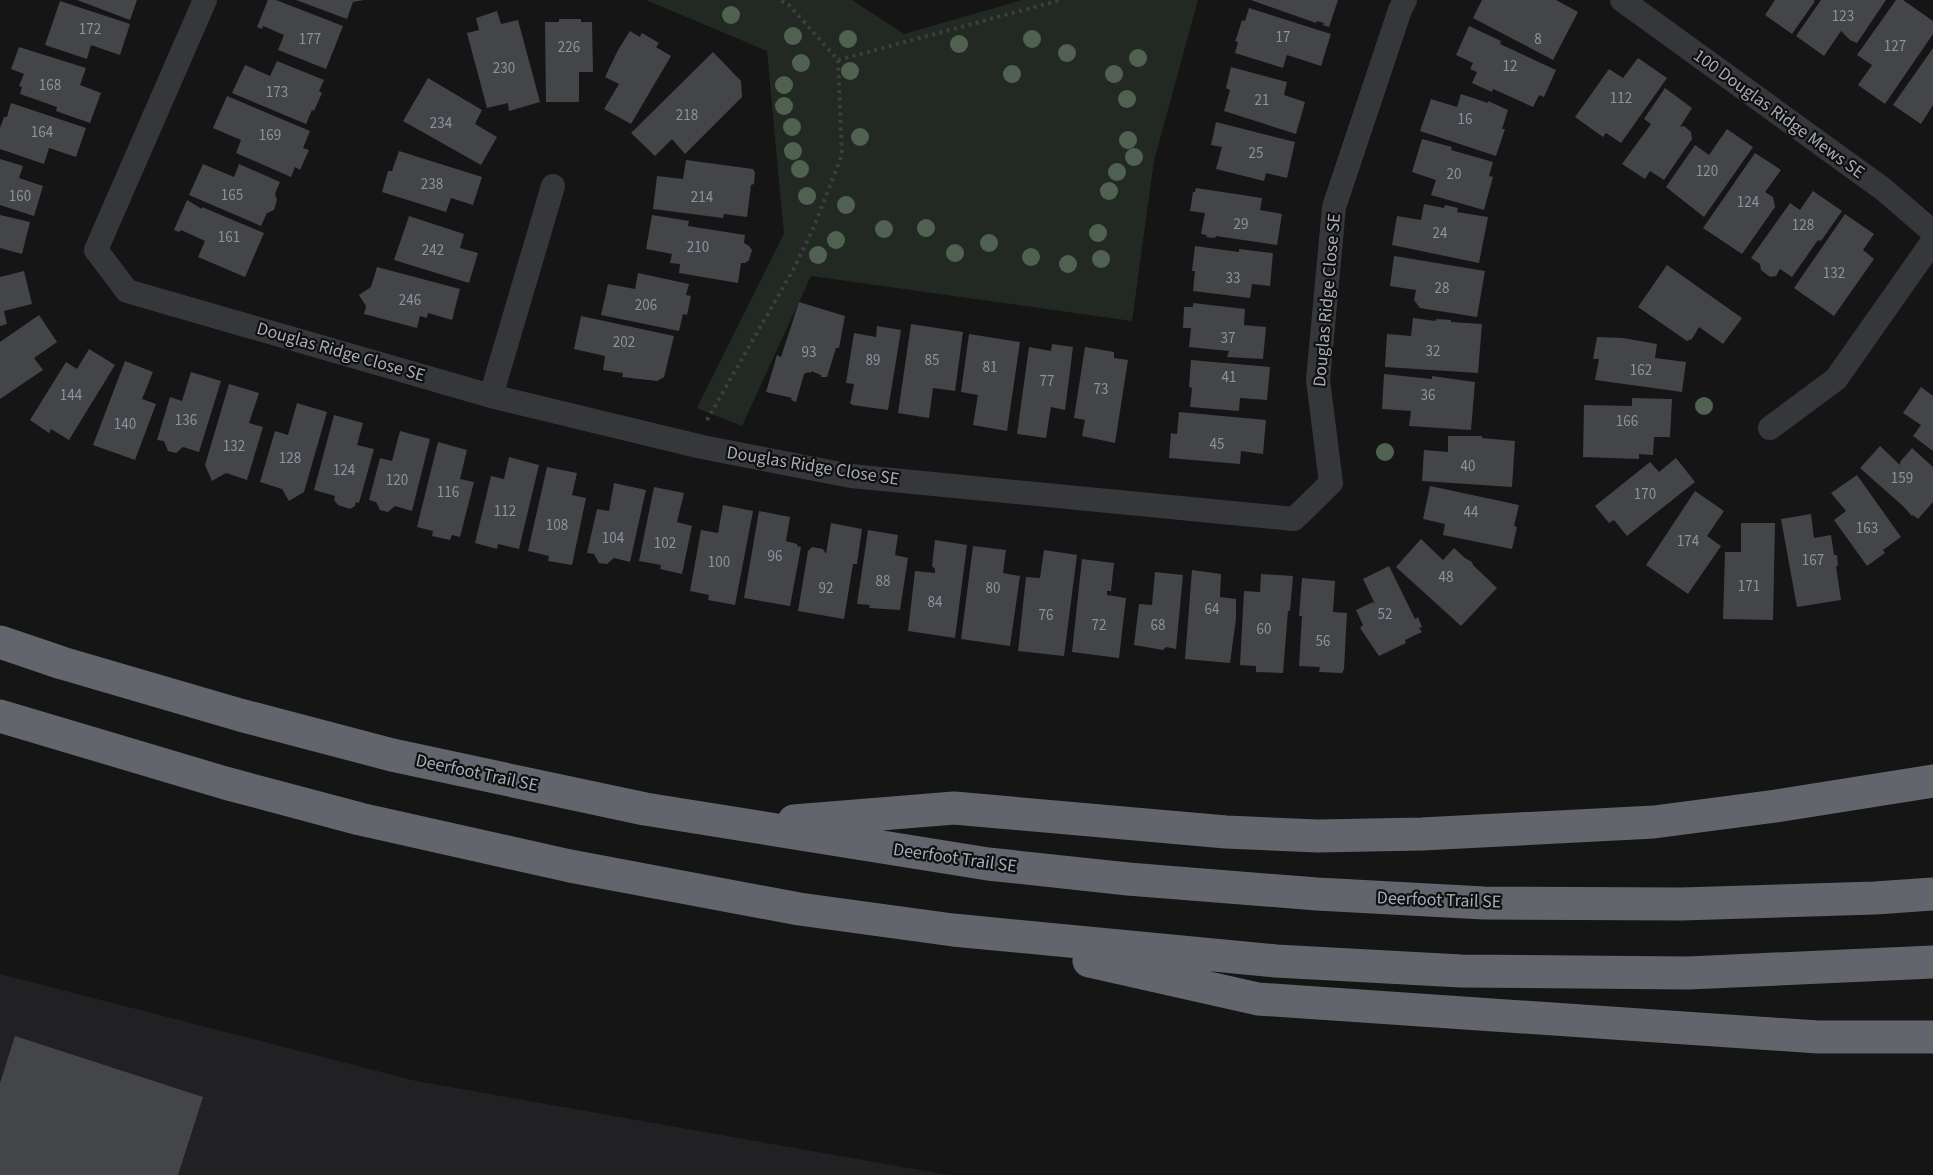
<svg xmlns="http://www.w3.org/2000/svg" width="1933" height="1175" font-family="'Source Sans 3',sans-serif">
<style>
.built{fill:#212123}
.green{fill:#212922}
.building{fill:#444549}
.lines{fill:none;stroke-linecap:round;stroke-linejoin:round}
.path{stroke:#3c3e42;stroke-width:4;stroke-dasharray:3 4.5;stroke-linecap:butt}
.street{stroke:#36373b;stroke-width:24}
.highway{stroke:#62656c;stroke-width:33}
.tree{fill:#506151}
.labels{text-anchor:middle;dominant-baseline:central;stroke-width:4.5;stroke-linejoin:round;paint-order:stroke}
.number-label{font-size:15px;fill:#8f929b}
.street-label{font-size:18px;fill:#a8acb6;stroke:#101011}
</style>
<rect width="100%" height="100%" fill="#151516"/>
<path class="built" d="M0,974l416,107 532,94h-948z"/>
<path class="green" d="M646,0h206l52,34 118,-34h176l-44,161 -22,160 -321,-45 -69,150 -45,-18 87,-174 -17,-183z"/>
<path class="building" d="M77,0h60l-7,20z
M268,0h8l67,26 -17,43 -48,-19 6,-15 -21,-9 -1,3 -5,-2z
M296,0h68l-11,2 -6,17z
M1251,0h87l-9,27 -6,-2 1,-2 -7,-2 -1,2z
M1482,0h74l22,12 -25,48 -80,-42z
M1775,0h38l2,1 -23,33 -27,-19z
M1821,0h65l-29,43 -7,-3 -9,-9 -17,25 -28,-20z
M1896,0h7l30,21v13l-48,70 -27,-19 14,-20 -15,-10z
M60,1l70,23 -10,31 -29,-10 -4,14 -42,-14z
M1249,8l82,26 -10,32 -34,-11 -4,13 -48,-15 3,-11 -3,-1 1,-2 6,-19 3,1z
M497,11l4,13 17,-4 22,82 -31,9 -1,-8 -21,5 -20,-75 12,-3 -3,-12z
M559,19h22v3h11l1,50h-14v30h-33l-1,-80h14z
M1469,26l32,15 -1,3 56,26 -12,27 -5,-2 -6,12 -40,-18 -1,3 -20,-9 5,-11 -7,-3 3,-6 -17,-8z
M630,31l10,6 2,-4 17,10 -3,4 15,9 -40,68 -27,-15 15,-25 -14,-7 13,-27z
M19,47l67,21 -6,17 21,8 -11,30 -34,-12 1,-4 -37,-13 2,-7 -3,-1 5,-12 -13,-5z
M1933,48v57l-12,19 -28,-19z
M713,52l28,29 1,16 -57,57 -13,-15 -17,17 -24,-23z
M1638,58l29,20 -46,65 -15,-10 -3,4 -28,-20 34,-48 14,9z
M277,61l47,19 -5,11 3,2 -8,18 -2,-1 -6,14 -74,-31 13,-28 25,11z
M1231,67l56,15 -3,13 21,7 -9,32 -72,-23 6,-21 -4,-2z
M428,78l54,32 -7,14 22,13 -16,28 -78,-44z
M1665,88l27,20 -12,19 4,-1 7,6 1,7 -28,41 -14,-9 -5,8 -23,-15 29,-40 -7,-5z
M1461,94l27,9v-2l20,9 -6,19h3l-9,27 -76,-25 11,-32 26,8z
M227,96l83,35 -7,17 6,2 -9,20 -5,-3 -4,10 -55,-24 5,-13 -28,-12z
M11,103l75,25 -10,29 -27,-9 -5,16 -44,-15v-21l4,-11h3z
M1216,122l79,20 -8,36 -21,-5 -2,8 -48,-12 6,-22 -11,-2z
M1727,129l26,18 -49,70 -38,-30 29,-42 14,10z
M1422,139l30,8 -1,3 42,12 -4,14 4,1 -9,33 -53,-15 5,-15 -24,-8z
M399,151l83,26 -9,28 -22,-7 -5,14 -64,-20 6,-21h4z
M1755,153l26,17 -16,22 8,5 2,10 -33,47 -39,-26z
M0,159l23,7 -4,12 24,8 -9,30 -34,-11z
M686,160l67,9 2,4 -1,11 -3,1 -4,32 -23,-3 -1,4 -70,-9 4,-33 26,3z
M203,164l31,13 5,-13 41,18 -5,12 2,6 -3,10 -7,3 -6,13 -72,-31z
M1196,188l66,10 -2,12 22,4 -5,31 -61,-9 -1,2 -9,-1 1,-2 -6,-1 4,-21 -15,-2 3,-19h2z
M1813,191l29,20 -21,30 -3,-1 -26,37 -12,-8 -4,7 -6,1 -9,-7 -1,-6 -9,-6 39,-55 10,7z
M187,200l15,9v-2l62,26 -19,44 -47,-20 7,-16 -24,-11 -2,2 -5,-2z
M1424,204l20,4 1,-3 13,3 -1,4 31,5 -9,46 -87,-18 5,-29 24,4z
M1845,214l29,20 -11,16 11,9 -40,57 -40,-28z
M0,215l30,7 -8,32 -22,-6z
M652,215l37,6 -1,5 57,9 -1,8 5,3 3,4 -3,10 -4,3h-4l-3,20 -59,-10 1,-9 -10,-1 2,-9 -26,-5z
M409,216l55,18 -4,14 18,5 -9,30 -75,-23z
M1195,246l44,6v-3l34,4 -3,33 -18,-2 -2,14 -57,-7 2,-20h-3z
M1394,256l91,15 -8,46 -57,-9 -6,-8 2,-10 -26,-4z
M1667,265l75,53 -19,26 -24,-17 -7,12 -5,2 -49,-34z
M377,267l83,22 -8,31 -24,-7 -1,5 -7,-2 -3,12 -53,-14 2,-8 -7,-11 12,-8z
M24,271l8,33 -28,7 3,13 -7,2v-49z
M638,273l51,11 -3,11 5,1 -4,19 -4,-1 -4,17 -78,-16 7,-31 27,5z
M799,302l46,14 -6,32h-3l-9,29h-6v-2l-10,-4v2l-3,-1 -4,2 -8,28 -5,-2 1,-2 -26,-6 11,-37 4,2z
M1193,303l52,6 -1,16 22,2 -3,32 -36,-2 2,-6 -40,-4 2,-19h-8l1,-21h9z
M39,315l18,27 -23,16 9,12 -43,29v-57z
M581,316l93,20 -10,41 -7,4 -35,-4 1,-4 -20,-3 2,-14 -31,-7z
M1413,318l22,3 1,-2 15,1v2l31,2 -4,49 -93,-6 2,-33 24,2z
M911,324l52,8 -8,59 -22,-3 -4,30 -31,-5z
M877,326l24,4 -13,80 -36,-5v-1h-2l4,-20 -8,-1 8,-50 22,4z
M969,334l51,8 -13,89 -34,-6 5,-30 -17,-3z
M1597,337l26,1 34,6 -2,14 31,4 -4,30 -87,-12 4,-21h-6z
M1052,344l21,3 -8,63 -14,-3 -5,31 -29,-4 12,-87 22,4z
M1085,347l29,5v6l14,2 -13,83 -33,-7 3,-16 -11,-2z
M89,349l26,16 -46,75 -18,-11 -2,4 -19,-13 36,-58 11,7z
M1191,360l79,7 -3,33 -27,-2 -1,13 -49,-4 2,-19 -3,-1z
M125,361l28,11 -11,27 14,5 -21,56 -42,-15z
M191,372l30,9 -22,71 -16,-5 -7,6 -8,-2 -4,-10 -7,-1 13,-43 12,4z
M1384,374l48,5v-3l43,6 -4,48 -62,-4 2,-15 -29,-2z
M229,384l30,9 -10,30 14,4 -16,53 -21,-7 -14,8 -7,-16z
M1921,387l12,9v55l-20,-15 8,-11 -18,-12z
M1632,398l40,1 -2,38h-16l-1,18 -14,-1v5l-56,-2 1,-52 48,1z
M297,403l30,9 -23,80 -15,9 -7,-12 -22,-7 15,-51 13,4z
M1179,412l87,8 -3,34 -22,-3 -1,13 -71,-6 2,-25 6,1z
M334,415l29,8 -6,22 17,4 -15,54 -3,-1 -1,4 -5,3 -12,-4 -4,-5 1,-4 -21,-6z
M400,431l30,8 -18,72 -17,-5 -7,6 -8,-2 -4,-8 -7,-2 11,-42 12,3z
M1448,436h34v2l33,3 -3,46 -90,-6 2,-31 24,2z
M438,442l29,8 -7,29 14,3 -14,55 -8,-2 -2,5 -18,-4 1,-5 -16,-4z
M1880,446l20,19v-3l12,-14 21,19v35l-15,17 -5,-4 -1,1 -8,-9 -44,-39z
M509,457l30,8 -20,84 -21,-5 -1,5 -22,-6 16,-67 13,3z
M1676,458l19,24 -68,54 -13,-16 -5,3 -14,-17 55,-44 9,10z
M547,467l30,6 -5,22 14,3 -14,67 -24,-4 1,-5 -21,-5z
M1857,475l44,62 -18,13 2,3 -18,13 -33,-46 12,-9 -15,-18z
M614,483l32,7 -16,72 -16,-4 -7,6 -8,-1 -5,-9 -7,-1 10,-44 12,2z
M1430,486l89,19 -5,21 3,1 -5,22 -69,-14 2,-11 -22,-5z
M654,487l30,6 -7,29 15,4 -10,48 -22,-5 1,-4 -22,-4z
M1695,491l29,20 -17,25 14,10 -33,48 -42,-29z
M723,505l30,6 -18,94 -27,-5 1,-5 -19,-4 11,-61 17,3z
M759,511l31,6 -4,24 11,3v2l4,1 -11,59 -46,-8z
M1811,514l3,24 17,-3 3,20h3l1,11h-2l5,34 -44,7 -16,-88z
M831,523l31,6 -5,35h-4l-9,55 -46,-8 10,-60 4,-4 11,2 3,5z
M1741,523h34l-2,97 -50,-1 2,-67h16z
M868,530l30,5 -3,20 13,3 -8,52 -31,-2 1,-3 -13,-1z
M1421,539l22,21 11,-12 11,10 7,4 1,3 24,23 -36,38 -65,-59z
M935,540l32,5 -12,93 -47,-7 7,-60 20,2v-4l-3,-3z
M973,546l33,4 -3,23 17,3 -10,70 -49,-7z
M1044,550l33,5 -13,101 -46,-5 8,-74 14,1z
M1082,559l32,4 -3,28h-4v4l19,3 -7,60 -47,-6z
M1389,566l26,53 3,-2 4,10 -3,1 3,4 -17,8 1,3 -27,13 -19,-28 3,-3 -7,-15 17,-8 2,2 -12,-25z
M1192,570l29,4 -1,23 16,2v20l-6,44 -45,-4z
M1155,572l28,3 -7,74 -10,-2 -3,3 -29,-5 5,-41 13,1z
M1261,574l32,2 -3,35h-2l-5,62 -27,-1v-6l-16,-1 4,-74 16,1z
M1302,578l33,3 -2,31 14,1 -3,56 -2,4 -23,-1 1,-5 -21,-1 3,-50h-3z
M15,1036l188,61 -25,78h-178v-92z"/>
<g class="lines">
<path class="path" d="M838,60l223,-60
M707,420l86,-150 20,-41 29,-74 -4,-95 -49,-55 -9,-5"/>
<path class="street" d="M205,0l-109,250 31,41 364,105 211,51 149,29 443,43 37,-36 -13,-103 16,-173 66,-197 5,-10
M1622,0l261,189 50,43
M491,396l62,-210
M1770,428l66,-49 97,-138"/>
<path class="highway" d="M0,642l62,21 178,52 152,40 253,54 343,55 140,15 189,15 167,9 197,1 194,-6 58,-4
M0,716l225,67 135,36 210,47 229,43 154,21 323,31 185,10 227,2 245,-11
M794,821l160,-13 272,24 92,4 104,-2 232,-12 122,-16 157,-25
M1089,961l169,38 560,38h115"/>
</g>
<g class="tree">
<circle cx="731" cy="15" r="9"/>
<circle cx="793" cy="36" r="9"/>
<circle cx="848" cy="39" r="9"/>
<circle cx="1032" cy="39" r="9"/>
<circle cx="959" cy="44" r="9"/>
<circle cx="1067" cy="53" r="9"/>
<circle cx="1138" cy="58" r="9"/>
<circle cx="801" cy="63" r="9"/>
<circle cx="850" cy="71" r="9"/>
<circle cx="1012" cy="74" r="9"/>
<circle cx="1114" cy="74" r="9"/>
<circle cx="784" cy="85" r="9"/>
<circle cx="1127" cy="99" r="9"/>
<circle cx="784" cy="106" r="9"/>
<circle cx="792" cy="127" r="9"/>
<circle cx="860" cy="137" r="9"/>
<circle cx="1128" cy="140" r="9"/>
<circle cx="793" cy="151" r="9"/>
<circle cx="1134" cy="157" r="9"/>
<circle cx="800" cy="169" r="9"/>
<circle cx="1117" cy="172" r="9"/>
<circle cx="1109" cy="191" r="9"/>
<circle cx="807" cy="196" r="9"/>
<circle cx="846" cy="205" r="9"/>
<circle cx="926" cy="228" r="9"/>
<circle cx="884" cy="229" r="9"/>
<circle cx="1098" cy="233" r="9"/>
<circle cx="836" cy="240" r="9"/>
<circle cx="989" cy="243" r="9"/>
<circle cx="955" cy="253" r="9"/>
<circle cx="818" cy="255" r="9"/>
<circle cx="1031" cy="257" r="9"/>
<circle cx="1101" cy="259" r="9"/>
<circle cx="1068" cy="264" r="9"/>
<circle cx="1704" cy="406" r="9"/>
<circle cx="1385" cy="452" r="9"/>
</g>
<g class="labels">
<g class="number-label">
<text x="1843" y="16">123</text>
<text x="90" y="29">172</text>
<text x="1283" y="37">17</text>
<text x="310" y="39">177</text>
<text x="1538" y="39">8</text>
<text x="1895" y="46">127</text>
<text x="569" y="47">226</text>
<text x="1510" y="66">12</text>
<text x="504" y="68">230</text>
<text x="50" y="85">168</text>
<text x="277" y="92">173</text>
<text x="1621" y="98">112</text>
<text x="1262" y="100">21</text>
<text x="687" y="115">218</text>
<text x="1465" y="119">16</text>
<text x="441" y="123">234</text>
<text x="42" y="132">164</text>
<text x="270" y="135">169</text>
<text x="1256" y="153">25</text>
<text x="1707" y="171">120</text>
<text x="1454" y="174">20</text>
<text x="432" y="184">238</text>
<text x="232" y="195">165</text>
<text x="20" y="196">160</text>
<text x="702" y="197">214</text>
<text x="1748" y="202">124</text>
<text x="1241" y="224">29</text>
<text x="1803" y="225">128</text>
<text x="1440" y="233">24</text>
<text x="229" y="237">161</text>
<text x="698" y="247">210</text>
<text x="433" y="250">242</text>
<text x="1834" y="273">132</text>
<text x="1233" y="278">33</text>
<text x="1442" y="288">28</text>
<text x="410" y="300">246</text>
<text x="646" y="305">206</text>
<text x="1228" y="338">37</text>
<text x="624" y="342">202</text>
<text x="1433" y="351">32</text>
<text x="809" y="352">93</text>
<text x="873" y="360">89</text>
<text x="932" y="360">85</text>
<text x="990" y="367">81</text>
<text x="1641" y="370">162</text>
<text x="1229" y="377">41</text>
<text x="1047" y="381">77</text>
<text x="1101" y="389">73</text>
<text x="71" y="395">144</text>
<text x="1428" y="395">36</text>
<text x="186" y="420">136</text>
<text x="1627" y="421">166</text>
<text x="125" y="424">140</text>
<text x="1217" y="444">45</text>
<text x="234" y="446">132</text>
<text x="290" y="458">128</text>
<text x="1468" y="466">40</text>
<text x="344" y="470">124</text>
<text x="1902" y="478">159</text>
<text x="397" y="480">120</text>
<text x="448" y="492">116</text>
<text x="1645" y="494">170</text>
<text x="505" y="511">112</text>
<text x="1471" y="512">44</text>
<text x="557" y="525">108</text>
<text x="1867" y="528">163</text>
<text x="613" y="538">104</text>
<text x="1688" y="541">174</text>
<text x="665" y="543">102</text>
<text x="775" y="556">96</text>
<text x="1813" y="560">167</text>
<text x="719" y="562">100</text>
<text x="1446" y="577">48</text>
<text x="883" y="581">88</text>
<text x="1749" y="586">171</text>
<text x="826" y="588">92</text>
<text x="993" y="588">80</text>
<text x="935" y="602">84</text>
<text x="1212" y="609">64</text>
<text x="1385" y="614">52</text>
<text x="1046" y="615">76</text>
<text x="1099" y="625">72</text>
<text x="1158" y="625">68</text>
<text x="1264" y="629">60</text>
<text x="1323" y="641">56</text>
</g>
<g class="street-label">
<text transform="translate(1779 114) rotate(36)">100 Douglas Ridge Mews SE</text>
<text transform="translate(1327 300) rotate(-85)">Douglas Ridge Close SE</text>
<text transform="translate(341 352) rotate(16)">Douglas Ridge Close SE</text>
<text transform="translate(813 466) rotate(9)">Douglas Ridge Close SE</text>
<text transform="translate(477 773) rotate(12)">Deerfoot Trail SE</text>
<text transform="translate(955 858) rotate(8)">Deerfoot Trail SE</text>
<text transform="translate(1439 900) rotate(2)">Deerfoot Trail SE</text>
</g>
</g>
</svg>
